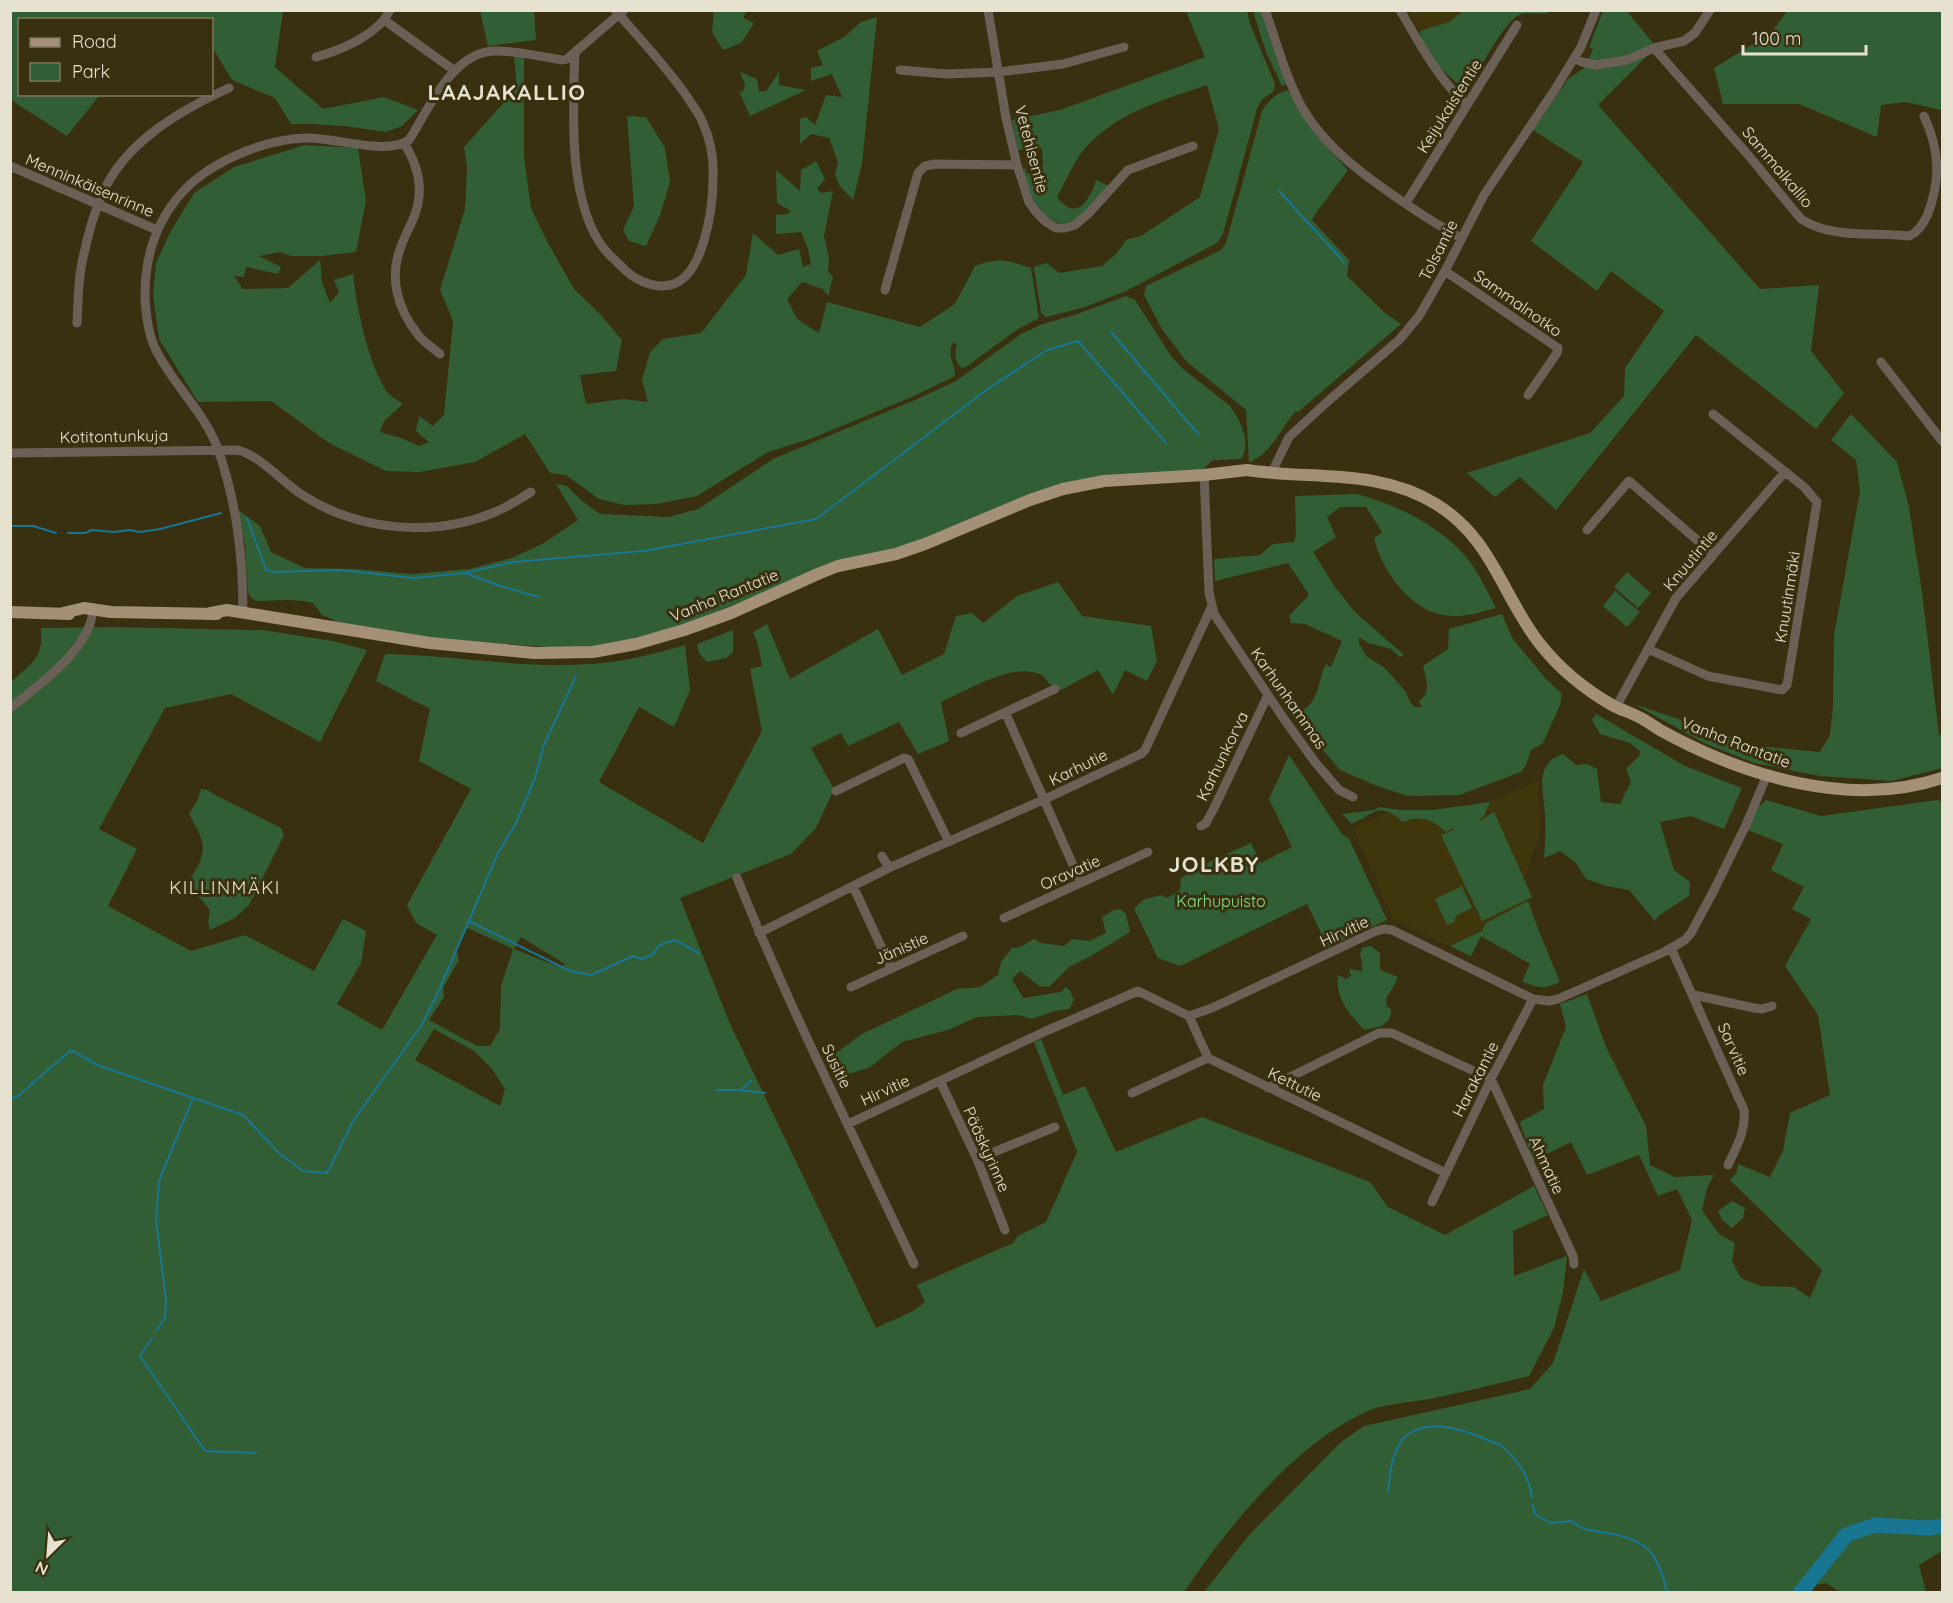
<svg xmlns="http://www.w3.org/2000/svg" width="1953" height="1603" font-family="Quicksand,sans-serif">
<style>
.built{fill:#40360c}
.green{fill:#325e35;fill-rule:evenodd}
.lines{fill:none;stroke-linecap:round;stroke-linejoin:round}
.stream{stroke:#187693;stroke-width:2}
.river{stroke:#187693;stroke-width:15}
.minor{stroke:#6b6055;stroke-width:9}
.major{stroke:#a48f77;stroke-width:12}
.labels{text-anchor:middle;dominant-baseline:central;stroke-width:6;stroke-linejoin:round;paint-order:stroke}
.street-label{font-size:16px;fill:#e7e2d0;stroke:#383010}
.park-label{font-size:16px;fill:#83df8a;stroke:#383010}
.neighbourhood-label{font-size:18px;letter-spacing:1.5px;fill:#e7e2d0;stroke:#383010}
.district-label{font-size:22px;font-weight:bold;letter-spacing:1.5px;fill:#e7e2d0;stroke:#383010}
</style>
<rect width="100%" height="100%" fill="#383010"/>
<path class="built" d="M1408,11h55l-14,11 -29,9z
M1538,780l2,53 -16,47 8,17 -4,4 -42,22 -4,8 -32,15 -56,-26 -41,-92 39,-18h41l57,-8z"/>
<path class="green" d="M714,10l33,1 -4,7 11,5 -13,20 -18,7 -11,-18z
M1547,10l1,3c-9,2 -20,-2 -29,2 -15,7 -39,54 -49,69l-11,1c-15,-14 -40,-31 -39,-54l29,-9 14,-11z
M10,11h273l-8,56 48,42 61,-12 34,13 -16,16 -16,6 -41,-6 -34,-2h-20l-16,-26 -43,-18 -20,-33v-27h-192v74l80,1 -33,41 -56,-36z
M480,11h54l2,29 -48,6z
M1186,11h61l3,13 25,60 -2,8 -11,7 -5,10 -34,125 -6,9 -91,48 -44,17 -36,9 -5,-4 -7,-46 13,-4 12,10 43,-7 15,-13 9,-13 15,-4 59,-39 19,-68 -12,-44c-47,16 -97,29 -128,71 -8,13 -15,28 -22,41 19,26 33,3 39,-17l13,6c-8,9 -16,20 -25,28 -5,6 -12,8 -20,9 -27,0 -34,-31 -41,-51l2,-5 2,7 9,-1 7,-8 -1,-17 -24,2 -6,-30 48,-10 145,-53z
M1253,11h8l14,43 12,30 -5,2 -16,-34z
M1603,11h24l29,36 -58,58 162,184 59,-4 -8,66 33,42 -28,36 -120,-94 -140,175 -36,-33 -25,20 -28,-24 123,-40 34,-37 1,-28 39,-57 -53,-40 -14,20 -66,-50 52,-79 -50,-32 35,-51 16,-11 9,-19 -4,-2z
M1787,11h155v99l-37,-8 -24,3 -4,32 -78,-33h-76l-9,-36 57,-35z
M877,17l-15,147 -9,36 -14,-15 -4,-11 3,-12 -9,-24 -18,-4 -11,10v-25l6,-2 9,8 11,-30 16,2 -10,-23 -21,7v-13l12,-3 -6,-14 27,-14 17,-15z
M514,56l10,1v100l7,51 17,35 26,46 25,24 23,27 -6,31 -36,4 6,29 37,-5 25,3 -6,-22 8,-28 13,-13 38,-6 45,-58 7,-42 25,22 21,-6 4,18 8,-3 -3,-15 -7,-17 -25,2v-19l12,-1 3,-3 -14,-8 -1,-33 24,21 1,-21 15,-9 9,18 -8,10 4,4 12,-2 -9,45 5,23 -1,12 5,6 -5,19 -5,-7 -21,-7 -15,17 10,20 22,14 8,-31 93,25 35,-23 20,-38c24,-9 32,-6 56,2l8,50 -21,11 -52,38 -4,1c-7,-5 -8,-15 -5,-23l-4,-3c-7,16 3,20 2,34l-41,20 -104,43 -42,13 -71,44 -40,8 -33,1 -25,-6 -33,-24 -16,-2 -25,-39 -50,28 -56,10 -33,-1 -57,-28 -58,-42 -73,1 -39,-63 -6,-44 3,-32 15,-32 23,-38 40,-26 71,-22 53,3 8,53 -10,51 -34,4h-30l-12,-4 -21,4 22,11 -3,7 -32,-7 -2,10 -10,-1 9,13 45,-1 32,-28 2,22 8,21 9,-11 -5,-12 19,-6c4,36 14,83 32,115 3,6 12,11 18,15l-19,17 -4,11 21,6 18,8 10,-4 -13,-11 3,-15 14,10 11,-11 9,-94 -13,-31 25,-81 2,-42 -3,-20 53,-59z
M740,72l17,7 2,13 7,-1 13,-19v13l27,5 -56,26 -11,-25 4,1 2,-7z
M1288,90l37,55 23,25 -32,43 -4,7 37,40 -2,16 38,37 16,11 -103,88 -2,-1c-15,16 -25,44 -47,51l-3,-52 -60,-49 -24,-32 -18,-34 2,-9 75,-36 5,-7 36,-132c6,-10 14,-18 26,-21z
M627,116l19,1 19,31 5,34 -10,33 -14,31 -17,-5 -6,-11 11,-24z
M1126,296l9,4 36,56 12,13 46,36c11,14 23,37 12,54l-28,1 -11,10 -90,6 -199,68 -77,18 -121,51 -63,22 -63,15 -151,-11 -92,-14 -24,-10 -9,-12 -9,-2 -16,-1 -31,1 -6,-3 -3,-6 -3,-47 -7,-35 22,16 11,26 34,16 50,1 57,5 57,-5 43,-11 32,-15 34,-23 -22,-36 11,2 15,15 18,13 69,3 29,-8 75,-50 142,-59 41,-19 65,-47 19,-9 37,-11z
M1851,414l46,48 12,45 13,85 17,143 3,-1v34l-50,13 -72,-5 -66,-13 -50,-20 -70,-39 124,42 62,6 10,-17 3,-29 1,-71 26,-144 -4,-31 -25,-20z
M1357,494c42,11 87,34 114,69 10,14 17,31 25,45 -15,4 -29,9 -45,8 -38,-1 -69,-44 -77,-78l8,-6 -16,-25h-26l-13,10 9,20 -23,15 22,35 21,26 48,42 -4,2 -9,-8 -23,-6 -9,-6v6l7,13 19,12 21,24 4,10 5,5h7l-3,-6c13,-8 7,-22 4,-35l25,-17 1,-20 53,-15 10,24 34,41 16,15 -2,11 -17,38 -12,7 -5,15 -5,7 -62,23 -52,1 -30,-10 -37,-16 -17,-20 -24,-38c21,-9 18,-30 27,-48l5,3 11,-26 -37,-17 -14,-1 -2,-7 20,-21 -21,-32 -73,18 -1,-22 46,-4 13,-11 21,-2 2,-7 -1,-39z
M1627,572l24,21 -13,15 -24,-21z
M1058,582l24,34 69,10 6,35 -10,20 -22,-11 -12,25 -15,-25 -37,20c-16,-5 -12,-12 -22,-16 -26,-12 -73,17 -98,28l8,39 -31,13 -19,-32 -51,24 -7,-13 -30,15 23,41 -18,39 -25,26 -111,44 50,126 146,304 37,-17 12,-9 -8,-17 96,-42 5,-7 28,-14 31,-70 -43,-110 7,-3 22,56 22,-9 31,66 86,-35 168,65 18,25 57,28 89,-49 14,29 -35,16 1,45 53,-20 -4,36 -9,36 -25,48c-33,8 -66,16 -99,23 -17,3 -47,5 -62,12 -73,32 -141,117 -184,181h-1173l-1,-909c21,-20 34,-24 31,-55l71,-1 150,3 71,11 34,9 -47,92 -89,-48 -66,14 -66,121 38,20 -29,57 83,45 54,-16 69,36 29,-52 23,12 -5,32 -24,41 45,26 55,-95 -21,-12 -9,-18 64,-116 -52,-28 11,-52 -54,-28 9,-27c69,1 137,15 206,10 31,-2 64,-10 94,-19l5,45 -16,37 -35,-20 -40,75 104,61 59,-112 -12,-62 12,-3 -4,-21 -5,-13 14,-8 23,55 88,-50 24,46 42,-21 12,-38 16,-3 11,10 34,-27zM468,928l45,21 -12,37 -1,43 -10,17h-13l-48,-26 15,-23 -1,-9 16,-28 -3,-11zM521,937l44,27v1l-6,2 -45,-18zM434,1029l40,22 18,18 13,20 -5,17 -85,-46z
M1615,591l25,21 -13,15 -24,-21z
M733,630v22l-7,6 -19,4 -8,-9 -2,-9z
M1596,714l89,52 57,22 -18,41 -33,-13 -31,6 14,48 16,12 -1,14 -31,20 -3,5 -26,-31 -22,-4 -21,-7 -10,-16 -16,-12 -16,7c1,-14 2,-28 1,-43 -1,-24 -12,-51 18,-61l13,11 11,-1 10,5 4,33 19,2 11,-22 -5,-13 13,-13 1,-5 -10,-8 -30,-9 -8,-14z
M1289,755l53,79 7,5 38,81 -59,27 -21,-43 -127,62 -22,-8 -24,-49 9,-9 18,-5 6,3 13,-8 1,-12 17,-11 53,-24 10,20 31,-16 -23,-48z
M201,789l7,1 5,4 68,34 3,7 -35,70 -14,13 -25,12 -2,-8 2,-12 -16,-19 -3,-13c18,-30 14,-35 -2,-64l9,-15z
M1766,800l55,16 116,-16 5,2v749l-23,14 7,27h-86l-14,-9 -10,2 -5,7h-607l45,-57 92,-93 23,-16 166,-37 23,-26 31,-94 17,32 79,-31 12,-50 -15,-31 -19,7 -19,-41 -52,20 -16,-33 -38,19 -13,-39 24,-13 -1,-24 23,-58 -6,-23 27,-10 19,53 40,79 4,39 25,12 39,-2 -7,13 -5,22 17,24 16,9 -3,18 9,17 20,8 33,1 16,11 12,-28 -92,-90 7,-8 1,-8 32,13 13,-26 7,-38 40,-18 -12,-80 -33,-49 26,-47 -19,-10 12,-22 -33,-17 12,-26 -35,-14 8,-21z
M1490,802l-6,14 -4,3v2l14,-9 38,85 -50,24 -41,-86 13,-5v-2l-8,4c-14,-13 -26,-17 -43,-10 -24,-20 -26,-10 -51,2l-10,-10 32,-4 5,-3 21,3h33z
M1462,886l10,22 -16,8 -2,6 -7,3 -12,-26z
M1528,901l12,33 20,48c-15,7 -22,7 -38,-1l8,-17 -49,-28 -10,20 -21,-10 32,-15 4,-8z
M1120,909l6,5 4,18 -39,24 -22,11 -20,20 -10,-1 -19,-15 -8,8 11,19 38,-6 5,-5 4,4 4,9 -5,9 -15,2 -22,8 -14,-4 -41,2 -29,13 -46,12 -32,25 -21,7 -15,-11 2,-10 26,-19 95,-45 23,-2 18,-12 3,-13 11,-14h6l16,-9 7,4 23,3 9,-7 16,2 17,-8 -4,-16 12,-7z
M1371,946l9,7v17l18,7 -3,7 -9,14 1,8 4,4c2,14 -16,20 -28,19 -14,-16 -28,-31 -25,-54l8,4 5,-3 -2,-7 13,2v-10l-2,-6 2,-7z
M1732,1201l13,7 -2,10 -11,10 -10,-8 -4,-9z"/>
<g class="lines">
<path class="stream" d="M1279,191l65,71
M1111,332l88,103
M247,518l19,52 9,2 65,-2 73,8 52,-5 48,-11 130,-11
M10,526h23l23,7
M68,533h17l7,-3 22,2 15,-2 11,2 20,-3 61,-16
M644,551l172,-32 173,-131 58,-38 31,-9 88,102
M465,573l35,13 39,11
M469,921l101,50 21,4 42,-19 9,3 11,-5 6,-9 16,-5 24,13
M742,1089l9,-8
M716,1090h25l24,3
M10,1099l8,-3 53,-46 29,16 143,49 36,38 24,18 24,2 26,-52 68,-95 16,-31 61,-142 17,-28 20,-47 9,-33 32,-69
M156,1331l9,-13 1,-18 -10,-80 3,-39 34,-83
M152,1338l-12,18 65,95 51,2
M1388,1492c2,-16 3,-36 12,-49 19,-27 61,-15 85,-4 5,2 12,4 17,7 15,13 27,31 30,51
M1533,1505l2,9 15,9 22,-2c9,9 17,9 29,11 44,6 56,18 66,60"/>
<path class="river" d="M1801,1592l45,-57 29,-10 53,3 14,-2"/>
<path class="minor" d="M390,10l-6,10 71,51
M988,10l18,108 11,47 12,37 7,10 10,10 10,6h9l10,-3 14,-12 39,-43 65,-24
M1265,10c12,33 21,69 38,99 26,44 73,75 115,103 14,9 28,18 43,26
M1400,10c20,34 38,69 67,95
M1654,48l95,108 52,63c30,20 72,13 107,17 9,-2 15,-12 19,-20 14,-36 13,-65 -3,-100
M575,52c-2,57 -8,151 30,198 5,6 11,11 16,16 12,13 31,23 49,19 34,-7 43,-78 43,-107 1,-19 -3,-40 -11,-57 -3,-8 -10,-16 -14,-23 -21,-31 -48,-59 -73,-88
M316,57c25,-7 50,-17 68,-37
M1574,58l8,4 14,3 31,-5 27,-12 30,-7 11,-8 15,-23
M900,70l47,4 52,-2 64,-8 61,-17
M404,143c10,16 17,34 15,53 -1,18 -11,32 -17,48 -14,32 -5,65 17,92 5,6 14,12 21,18
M10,166l147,64
M1406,203l111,-178
M1445,271l113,77 -1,5 -29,42
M885,290l33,-117 7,-7 10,-2 82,1
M77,323c1,-18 1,-37 4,-55 4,-21 12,-52 20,-71 22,-54 78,-86 128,-109
M1881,362l61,79
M10,453l228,-3c24,7 43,31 63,44 56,37 132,44 194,18 13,-5 24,-13 36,-20
M1271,474l18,-37 38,-35 72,-62 20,-24 26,-45 39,-76 70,-104 27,-44 15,-37
M1204,475l5,117 5,22 70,105 31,43 24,28 14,7
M1587,530l42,-49 84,73
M243,613c0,-57 -6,-107 -24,-161 -13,-39 -47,-68 -64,-104 -7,-15 -9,-33 -10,-49 -1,-54 20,-102 67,-131 28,-17 62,-29 94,-30 28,-1 81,18 103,2 20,-31 42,-86 84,-89 24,-1 47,6 70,9l4,-1 57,-49
M1648,649l60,27 74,14 5,-5 30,-183 -13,-15 -91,-73
M1616,707l60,-109 108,-125
M10,708c29,-23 82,-60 83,-100
M1006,714l75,169
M961,733l94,-44
M836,791l68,-33 4,1 41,83
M1201,826l5,-3 9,-17 53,-111
M882,856l4,7 5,4
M737,878c53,131 117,258 177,386
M853,886l38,82
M1004,918l144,-66
M759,933l132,-66 152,-67 98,-46 4,-4 67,-144
M1671,948l73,162c2,21 -7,36 -16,55
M851,987l112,-51
M1694,995l60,13 8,1 10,-3
M1189,1016l19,42
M940,1081l37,78 28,71
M1268,1088l111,-55h13l99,46 82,177 1,8
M1132,1093l76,-35 238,115
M848,1124l198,-93 92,-40 51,25 23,-8 164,-77 8,-2 8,1 141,69 16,2 9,-2 106,-47 21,-12 6,-7 22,-41 33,-67 21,-50
M977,1159l78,-32
M1432,1202l59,-123 42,-80"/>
<path class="major" d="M10,612l59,2
M63,613l21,-5 27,4 106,2
M211,613l16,-3 203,33 105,10 58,-1 43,-8 48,-14 47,-17 89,-40 18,-7 58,-12 29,-10 105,-44 33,-11 41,-8 100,-6 43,-5c64,10 131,-2 189,34 57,35 66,92 104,140 19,24 46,46 72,61 9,5 20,8 29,13 7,4 13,8 19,12 83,46 190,79 282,48"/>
</g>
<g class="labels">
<g class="street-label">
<text transform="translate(1449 106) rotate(-58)">Keijukaistentie</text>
<text transform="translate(1032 149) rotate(75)">Vetehisentie</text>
<text transform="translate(1778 167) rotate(50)">Sammalkallio</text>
<text transform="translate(90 185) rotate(23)">Menninkäisenrinne</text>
<text transform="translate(1438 250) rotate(-63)">Tolsantie</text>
<text transform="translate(1518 303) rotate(35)">Sammalnotko</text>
<text transform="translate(114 436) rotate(-1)">Kotitontunkuja</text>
<text transform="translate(1690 560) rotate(-50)">Knuutintie</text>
<text transform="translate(724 595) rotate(-22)">Vanha Rantatie</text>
<text transform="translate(1787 597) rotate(-81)">Knuutinmäki</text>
<text transform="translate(1289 698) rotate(55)">Karhunhammas</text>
<text transform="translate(1736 742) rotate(21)">Vanha Rantatie</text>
<text transform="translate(1222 756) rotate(-64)">Karhunkorva</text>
<text transform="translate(1078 767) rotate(-26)">Karhutie</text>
<text transform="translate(1070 872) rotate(-24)">Oravatie</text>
<text transform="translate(1344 931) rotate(-25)">Hirvitie</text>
<text transform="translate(901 948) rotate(-24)">Jänistie</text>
<text transform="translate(1734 1049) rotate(66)">Sarvitie</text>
<text transform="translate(837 1066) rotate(64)">Susitie</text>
<text transform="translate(1475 1079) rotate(-63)">Harakantie</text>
<text transform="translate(1295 1084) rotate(26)">Kettutie</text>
<text transform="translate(885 1090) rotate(-25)">Hirvitie</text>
<text transform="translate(987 1149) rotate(66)">Pääskyrinne</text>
<text transform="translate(1547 1165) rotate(65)">Ahmatie</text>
</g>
<g class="park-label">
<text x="1221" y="901">Karhupuisto</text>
</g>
<g class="neighbourhood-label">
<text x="225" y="887">KILLINMÄKI</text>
</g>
<g class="district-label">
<text x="507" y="92">LAAJAKALLIO</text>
<text x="1214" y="864">JOLKBY</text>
</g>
</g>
<rect width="1953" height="1603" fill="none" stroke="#e7e2d0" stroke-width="24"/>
<rect x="18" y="18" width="195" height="78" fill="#383010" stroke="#7e775d" stroke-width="1.5"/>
<rect x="30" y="38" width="30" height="9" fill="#a48f77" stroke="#7e775d" stroke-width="1.5"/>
<text x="72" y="48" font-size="18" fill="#e7e2d0">Road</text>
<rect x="30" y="63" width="30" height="18" fill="#325e35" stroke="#7e775d" stroke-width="1.5"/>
<text x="72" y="78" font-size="18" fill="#e7e2d0">Park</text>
<g transform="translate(48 1555) rotate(205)" stroke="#383010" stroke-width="4.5" paint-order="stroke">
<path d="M0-4.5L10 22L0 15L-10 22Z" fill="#e7e2d0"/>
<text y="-9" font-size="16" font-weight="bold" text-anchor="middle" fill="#e7e2d0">N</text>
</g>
<path d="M1743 45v9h123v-9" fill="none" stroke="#e7e2d0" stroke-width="3"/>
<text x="1752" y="45" font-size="18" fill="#e7e2d0" stroke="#383010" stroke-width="4.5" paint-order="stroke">100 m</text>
</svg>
